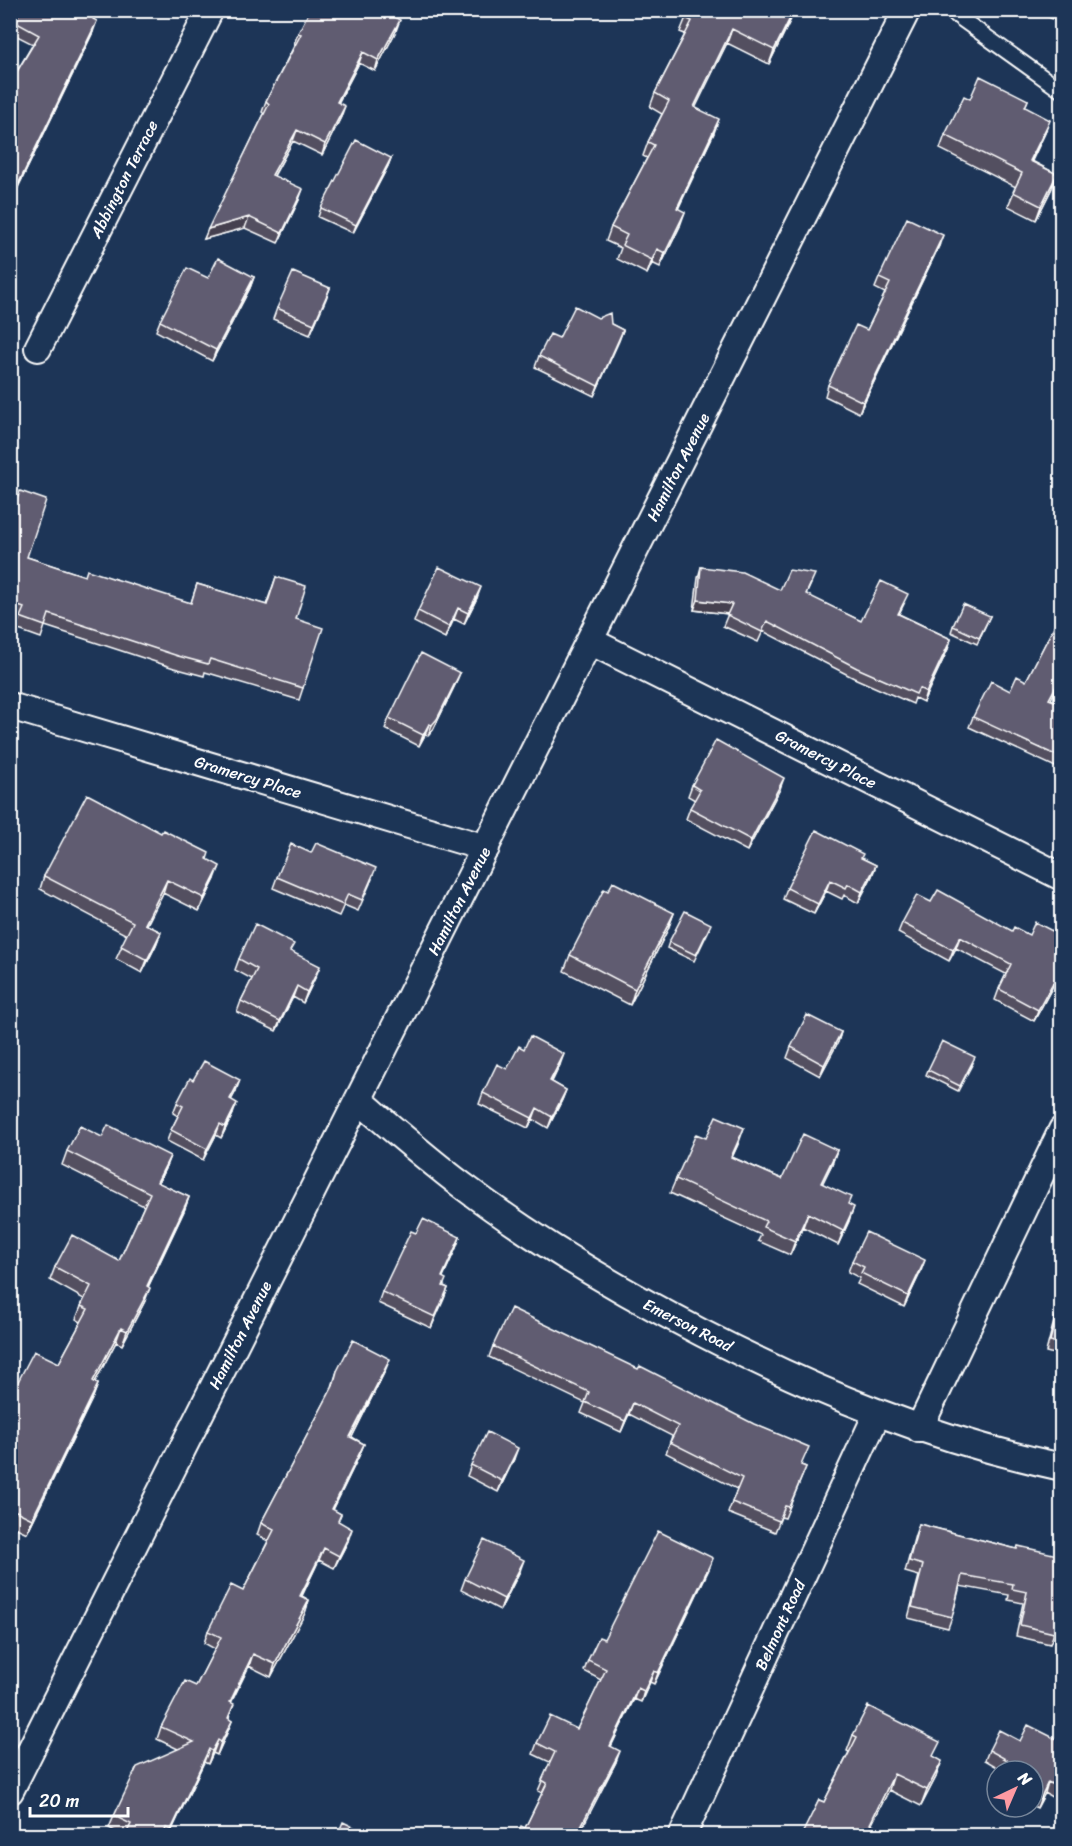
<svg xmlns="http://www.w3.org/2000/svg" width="1072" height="1846" font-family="Sriracha,sans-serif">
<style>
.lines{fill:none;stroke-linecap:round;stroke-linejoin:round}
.service-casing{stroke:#fff;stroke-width:18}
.minor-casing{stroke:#fff;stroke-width:30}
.service{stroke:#1d3557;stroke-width:14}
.minor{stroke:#1d3557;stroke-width:26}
.wall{fill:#534f61;stroke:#fff;stroke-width:1.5}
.shaded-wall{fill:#44404f;stroke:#fff;stroke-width:1.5}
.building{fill:#615c71;stroke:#fff;stroke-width:1.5}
.labels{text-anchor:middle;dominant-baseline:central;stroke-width:4.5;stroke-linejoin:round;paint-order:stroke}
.street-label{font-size:16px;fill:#fff;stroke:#1d3557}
</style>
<rect width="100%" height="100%" fill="#1d3557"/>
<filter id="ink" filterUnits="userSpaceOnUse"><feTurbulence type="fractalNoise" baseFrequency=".0167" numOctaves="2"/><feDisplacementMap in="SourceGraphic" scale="12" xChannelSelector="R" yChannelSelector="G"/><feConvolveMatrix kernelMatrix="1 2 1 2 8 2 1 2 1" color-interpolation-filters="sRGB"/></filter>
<g filter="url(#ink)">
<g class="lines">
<g class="service-casing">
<path id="service" d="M949,10l113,81"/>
</g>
<g class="minor-casing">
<path id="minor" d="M38,348l172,-338
M590,641l472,236
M10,706l476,142
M359,1100c34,29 68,59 104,86 75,57 156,104 239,147 119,61 229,106 360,134
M919,1429l143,-299
M10,1791l897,-1781
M682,1836l195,-422"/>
</g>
<use href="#service" class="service"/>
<use href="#minor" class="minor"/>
</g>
<path class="wall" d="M689,10h105l-3,9 -22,45 -42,-21 -32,64 19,26 -36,75 2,18 -20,41 -8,-4 -5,11 -30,-15 4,-11 -15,-7 5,-14 36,-69 -4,-2 5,-14 14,-28 -12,-7 5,-14 30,-59 -5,-2z
M1034,10h28v13h-1z
M94,19l-1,13 -83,172v-121l23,-39 -22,-11 4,-11z
M396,31l-21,40 -16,-8 -21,40 3,14 -19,38 -29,-14 -19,35 25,24 -21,43 -33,-15 -41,11 60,-125 -2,-2 4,-11 29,-57h-1l4,-11z
M970,99l58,1 -3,7 20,26 -13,28 25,13 -5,14 -16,32 -28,-14 8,-19 -76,-38 5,-14z
M391,158l-3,8 -35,67 -35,-16 3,-9z
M939,246l-80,167 -34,-17 3,-11 39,-55 18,-37 -10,-5 4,-10z
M254,277l-4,11 -38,73 -56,-30 4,-10 48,-43z
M330,288l-20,47 -37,-16 4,-11z
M611,324l12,6 -29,66 -59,-29 4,-11 20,-18z
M10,518l17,39 57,19 107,27 6,-19 69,21 10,-28 20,42 7,69 -4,12 -94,-28 -1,4 -30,-8 -129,-42 -4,12 -25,-9 3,-9 -9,-3z
M701,567l79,23 31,-6 -5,11 55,26 43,-17 -5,10 52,25 -3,10 -25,53 -8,-4 -2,6 -59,-26 -91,-47 -5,11 -35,-16 5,-12 -34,-4 4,-32z
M477,598l-13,26 -10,-5 -9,19 -31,-16 4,-11z
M1062,611v67l-11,21 11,5v66l-93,-43 4,-10 53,-36z
M990,616l-13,28 -26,-12 2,-6z
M456,683l-23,47 -5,6 -3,-1 -6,11 -34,-17 4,-11z
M692,785l88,4 -33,62 -61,-32 4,-11 5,-8 -7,-4z
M862,858l14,7 -4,11 -14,27 -14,-8 -2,4 -16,-8 -12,23 -31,-15 4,-11z
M207,859l8,20 -16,32 -36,-18 -16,32 14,7 -5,13 -14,28 -26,-14 11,-24 -87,-46 4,-13z
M277,877l95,2 -14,32 -14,-6 -5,11 -66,-28z
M608,891l66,22 -6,16 -38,76 -66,-34 6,-16z
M931,902l81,29 17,4 33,1v33l-28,52 -39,-21 4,-11 7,-15 -50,-26 -7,13 -51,-28 4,-10z
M709,930l-15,31 -27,-13 2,-6z
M291,952l25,24 -13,27 -10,-6 -17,34 -39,-19 4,-11 11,-22 -17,-9 4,-11z
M841,1032l-3,10 -18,34 -33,-18 4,-11z
M973,1063l-15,28 -32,-16 2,-5z
M560,1065l-8,17 14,8 -4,10 -14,28 -15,-9 -5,9 -49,-24 4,-11 24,-24z
M193,1080l43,11 -5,9 2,14 -12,24 -5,-3 -13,25 -36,-19 4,-11 7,-14 -5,-3 4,-10z
M102,1137l68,19 -12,27 31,14 -5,14 -36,76 -3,14 -23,44 -6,-3 -21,40 3,2 -5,13 -66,136 -17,-8v-128l2,-4 47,-30 22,-41 -5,-3 8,-20 -34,-19 5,-13 64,-6 25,-55 -82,-41 5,-14z
M706,1138l33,4 -7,15 50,22 55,-29 -5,14 -10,19 26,21 1,17 -11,24 -35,-18 -13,28 -32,-14 3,-6 -91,-42 6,-14z
M416,1233l44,4 -4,11 -13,29 1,9 4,2 -17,40 -53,-25 4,-11z
M852,1261l69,10 -17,36 -47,-23 3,-6 -12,-6z
M1059,1306l3,1v49l-16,-4 9,-35z
M493,1346l313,121 -21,51 -4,-1 -6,15 -47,-19 9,-24 -71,-36 6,-17 -43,-22 -8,18 -40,-19 4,-10 -96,-46z
M337,1371h48l-33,66 12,7 -5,12 -26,54 8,4 -3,7 10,20 -14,27 -15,-8 -17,36 7,4 -4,13 -34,64 -22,-11 -18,37 -2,16 3,2 -5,12 -10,22 -4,-2 -5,11 -4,-2 -35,74h-45l-15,-8 5,-12 64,-67 -21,-10 4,-12 35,-41 19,-37 -11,-6 4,-12 35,-40 25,-50 -11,-6 4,-12 70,-133z
M514,1459l-16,33 -31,-16 4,-11z
M919,1524l97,25 38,84 -4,11 -34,-8 7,-33 -15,-3 1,-5 -49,-9 -8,31 -4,11 -40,-10 11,-42 -14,-4 10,-37z
M709,1569l-55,115 -4,-2 -9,20 -7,-3 -23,47 5,16 -35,67 -56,-1 17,-35 -4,-2 12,-29 -17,-8 4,-11 40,-14 24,-49 -17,-9 4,-11 16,-21z
M520,1571l-20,39 -39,-20 4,-11z
M853,1735l81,22 2,20 -15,29 -32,-16 -18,35 18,11h-87l17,-36 5,2 25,-50 -2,-1z
M1020,1741l42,1v50l-5,8 -12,-7 -8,15 -4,-2v-35h-29l-19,-11 4,-10z"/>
<path class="shaded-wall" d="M794,10l-3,9 -22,45 5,-14z
M400,20l-4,11 -21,40 3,-11z
M97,21l-4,11 -83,172v-3z
M732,29l-5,14 -38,78 5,-14z
M363,52l-4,11 -26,50 4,-11z
M345,106l-4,11 -19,38 3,-11z
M719,119l-5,14 -42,89 5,-14z
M1050,120l-5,13 -20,41 5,-13z
M297,130l-4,11 -25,45 4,-11z
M391,158l-3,8 -35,67 3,-8z
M1057,174l-5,14 -16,32 5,-14z
M303,189l-4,11 -21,43 4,-10z
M685,212l-5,14 -20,41 5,-14z
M249,217l-4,11 -41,11 4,-10z
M943,235l-4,11 -80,167 4,-11z
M657,249l-5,14 -5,11 5,-14z
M254,277l-4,11 -38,73 4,-11z
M330,288l-4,11 -16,36 4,-11z
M623,330l-4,11 -25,55 4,-10z
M481,587l-4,11 -13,26 4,-11z
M698,600l34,4 -3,10 -35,-4z
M458,608l-4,11 -9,19 4,-11z
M951,639l-3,10 -25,53 3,-10z
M460,673l-4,10 -23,47 -5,6 4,-11z
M1062,675v3l-16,31 3,-10z
M429,724l-4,11 -6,11 4,-11z
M784,778l-4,11 -33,62 4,-11z
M876,865l-4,11 -14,27 4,-11z
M220,866l-5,13 -16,32 5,-13z
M167,880l-4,13 -23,44 5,-13z
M830,880l-4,11 -12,23 4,-10z
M674,913l-6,16 -38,76 5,-16z
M161,932l-5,13 -14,28 5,-13z
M960,937l-4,11 -7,13 4,-11z
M320,966l-4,10 -13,27 4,-11z
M1062,966v3l-28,52 4,-11z
M297,986l-4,11 -17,34 4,-10z
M841,1032l-3,10 -18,34 4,-11z
M564,1054l-4,11 -14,27 4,-11z
M240,1080l-4,11 -10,19 4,-11z
M566,1090l-4,10 -14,28 4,-11z
M237,1103l-4,11 -12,24 4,-11z
M537,1108l-4,11 -5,9 4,-10z
M220,1124l-4,11 -13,25 4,-11z
M744,1128l-5,14 -13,29 5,-14z
M837,1150l-5,14 -16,33 5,-14z
M170,1156l-5,13 -13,27 5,-14z
M189,1197l-5,14 -42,89 5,-14z
M854,1207l-5,14 -11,24 5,-14z
M808,1213l-5,14 -13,28 5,-14z
M460,1237l-4,11 -18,39 4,-10z
M925,1260l-4,11 -17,36 4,-11z
M150,1288l-5,13 -23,44 5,-14z
M448,1288l-4,11 -13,29 4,-11z
M121,1328l-5,14 -28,53 5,-14z
M390,1359l-5,12 -39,78 4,-12z
M98,1384l-5,13 -66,136 5,-14z
M633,1403l-4,11 -8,18 4,-11z
M364,1444l-5,12 -32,66 5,-13z
M518,1448l-4,11 -16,33 4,-11z
M352,1529l-4,12 -14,27 5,-12z
M324,1548l-5,12 -23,48 4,-12z
M713,1558l-4,11 -55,115 4,-11z
M524,1560l-4,11 -20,39 4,-11z
M309,1600l-4,13 -34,64 4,-13z
M253,1654l-4,12 -24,49 5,-13z
M654,1671l-4,11 -9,20 3,-11z
M638,1688l-4,11 -28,58 4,-11z
M232,1721l-5,12 -10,22 4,-13z
M218,1740l-5,13 -5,11 4,-13z
M209,1749l-5,13 -35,74 2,-6z
M620,1751l-4,11 -38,74 2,-8z
M942,1761l-6,16 -15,29 6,-16z
M894,1774l-5,16 -23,46 4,-12z
M1048,1782l-3,11 -8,15 4,-11z"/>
<path class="building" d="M20,10h77l-4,9 4,2 -87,180v-118l29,-48 -24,-13z
M310,10h72l18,10 -22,40 -15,-8 -26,50 8,4 -20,38 -28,-14 -25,45 31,14 -21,44 -33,-16 -41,12 61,-125 -3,-3 35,-67 -3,-1z
M689,10h105l-20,40 -42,-21 -38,78 25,12 -42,89 8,4 -20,41 -8,-4 -5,11 -30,-15 5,-10 -16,-8 43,-82 -6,-3 21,-41 -14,-8 37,-72 -7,-3z
M980,76l48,24 -3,7 25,13 -20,41 27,13 -16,32 -28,-14 9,-19 -77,-38 19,-39 6,3z
M356,140l35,18 -35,67 -35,-17z
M907,218l36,17 -80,167 -35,-17 28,-60 11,5 23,-47 -11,-5z
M218,258l36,19 -38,73 -56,-29 27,-53 21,10z
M293,272l37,16 -16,36 -37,-16z
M575,306l23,12 12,-5 1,11 12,6 -25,56 -59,-30 11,-22 9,4z
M20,491l26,9 -19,57 58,19 2,-6 104,33 6,-19 70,21 9,-28 30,9 -10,33 27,9 -20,60 -93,-29 -2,5 -30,-8 -129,-42 -4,12 -25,-9 4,-9 -14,-5v-84z
M439,567l42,20 -13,26 -10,-5 -9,19 -31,-16z
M701,567l41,5 38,18 9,-20 26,4 -9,20 55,27 20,-40 27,13 -10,20 53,25 -25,53 -7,-4 -3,6 -59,-26 -90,-47 -5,11 -35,-17 5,-11 -34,-4z
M963,604l27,12 -11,22 -26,-12z
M1062,611v64l-13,24 13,5v54l-89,-41 18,-36 19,10 7,-15 9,5z
M421,653l39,20 -23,46 -5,6 -3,-1 -6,11 -34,-17z
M716,740l68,38 -33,62 -61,-32 10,-18 -8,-5z
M87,794l74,39 2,-3 46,23 -2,6 13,7 -16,32 -37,-18 -22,44 16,8 -14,28 -26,-14 12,-24 -89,-46z
M816,830l47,24 -2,4 15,7 -14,27 -14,-8 -2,4 -16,-8 -12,24 -31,-16z
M316,843l60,25 -14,32 -14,-6 -5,11 -66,-28 14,-33 20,9z
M613,882l61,31 -39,76 -65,-34 34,-66 4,2z
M938,890l74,41 2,-4 15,8 6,-13 27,14v30l-24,44 -39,-21 12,-25 -51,-27 -7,13 -51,-27 15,-28 14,7z
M685,911l26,13 -15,31 -27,-13z
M255,924l39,20 -4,7 30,15 -13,26 -10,-6 -17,35 -39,-20 16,-32 -18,-10z
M807,1015l34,17 -17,33 -33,-18z
M530,1036l34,18 -14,27 16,9 -14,27 -15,-9 -5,10 -49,-25 14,-29 10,5 12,-23 5,3z
M942,1041l33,16 -15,29 -32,-16z
M204,1061l36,19 -10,19 7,4 -12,24 -5,-3 -13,25 -36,-19 12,-24 -6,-3 13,-25 3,2z
M716,1116l28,12 -13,29 51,22 21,-45 34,16 -16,33 30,14 -3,7 6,3 -11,24 -35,-18 -13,28 -32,-14 3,-6 -90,-42 20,-45 10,4z
M108,1125l62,31 -13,26 32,15 -42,89 3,2 -23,43 -6,-3 -28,53 5,3 -66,135 -20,-10 -2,3v-103l7,-14 -5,-2 22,-42 25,12 29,-54 -7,-3 10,-20 -36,-19 17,-32 47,26 31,-68 -83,-42 13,-25 22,11z
M423,1219l37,18 -18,40 4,2 -3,7 5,2 -13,29 -53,-25 29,-61 5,2z
M866,1232l59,28 -17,36 -47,-23 3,-6 -12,-6z
M1059,1306l3,1v37l-12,-3z
M511,1308l127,61 2,-3 114,58 55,23 -8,18 5,2 -17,40 -4,-1 -6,15 -47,-19 10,-24 -72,-36 8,-16 -45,-23 -8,18 -40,-19 4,-10 -96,-46z
M353,1340l37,19 -40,78 14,7 -32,65 9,5 -3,7 14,8 -13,27 -15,-8 -24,48 9,4 -34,64 -22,-10 -23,48 4,2 -6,14 4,3 -11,21 -3,-2 -6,11 -3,-2 -38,81 -5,-2 -3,8h-38l6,-12 -17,-8 23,-49 57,-25 -33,-15 24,-46 11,5 25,-49 -13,-6 23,-46 12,6 31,-61 -13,-7 72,-137 4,-15z
M487,1432l31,16 -16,33 -31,-16z
M919,1524l98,25 1,-3 44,10v44l-8,33 -34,-8 7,-33 -15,-3 1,-5 -51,-9 -10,42 -40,-10 11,-42 -14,-4z
M658,1531l55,27 -55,115 -4,-2 -10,20 -6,-3 -28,58 10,5 -40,77 3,2 -3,6h-64l5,-10 4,2 22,-45 -5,-3 13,-28 -18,-9 13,-27 27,13 29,-60 -18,-9 11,-23 5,2z
M484,1540l40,20 -20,39 -39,-20z
M868,1706l72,36 -7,14 9,5 -15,29 -33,-16 -24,50 19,10v2h-84l-3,-2 17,-34 5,2 33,-65 -4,-2z
M1028,1725l34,17v16l-2,3h2v28l-14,-7 -7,15 -8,-4v-22h-29l5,-10 -20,-11 10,-20 21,11z
M343,1822l29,14h-35z"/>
</g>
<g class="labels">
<g class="street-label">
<text transform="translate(124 179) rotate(-63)">Abbington Terrace</text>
<text transform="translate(678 467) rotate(-63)">Hamilton Avenue</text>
<text transform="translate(826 759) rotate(27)">Gramercy Place</text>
<text transform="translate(248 777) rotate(17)">Gramercy Place</text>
<text transform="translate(459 901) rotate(-63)">Hamilton Avenue</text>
<text transform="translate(688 1325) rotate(27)">Emerson Road</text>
<text transform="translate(240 1335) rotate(-63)">Hamilton Avenue</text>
<text transform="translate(780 1625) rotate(-65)">Belmont Road</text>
</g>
</g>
<rect width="1072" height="1846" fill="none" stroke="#1d3557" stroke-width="36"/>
<rect x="18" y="18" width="1036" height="1810" fill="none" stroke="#fff" stroke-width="2" filter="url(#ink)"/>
<g transform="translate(1015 1789) rotate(44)"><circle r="28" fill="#1d3557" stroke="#77869a" stroke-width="1.5"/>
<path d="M0-4.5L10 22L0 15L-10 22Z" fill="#ff9aa2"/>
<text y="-9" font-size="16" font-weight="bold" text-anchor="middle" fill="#ffffff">N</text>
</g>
<path d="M30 1807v9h98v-9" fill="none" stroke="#ffffff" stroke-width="3"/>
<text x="39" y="1807" font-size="18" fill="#ffffff" stroke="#1d3557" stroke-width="4.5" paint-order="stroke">20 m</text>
</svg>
